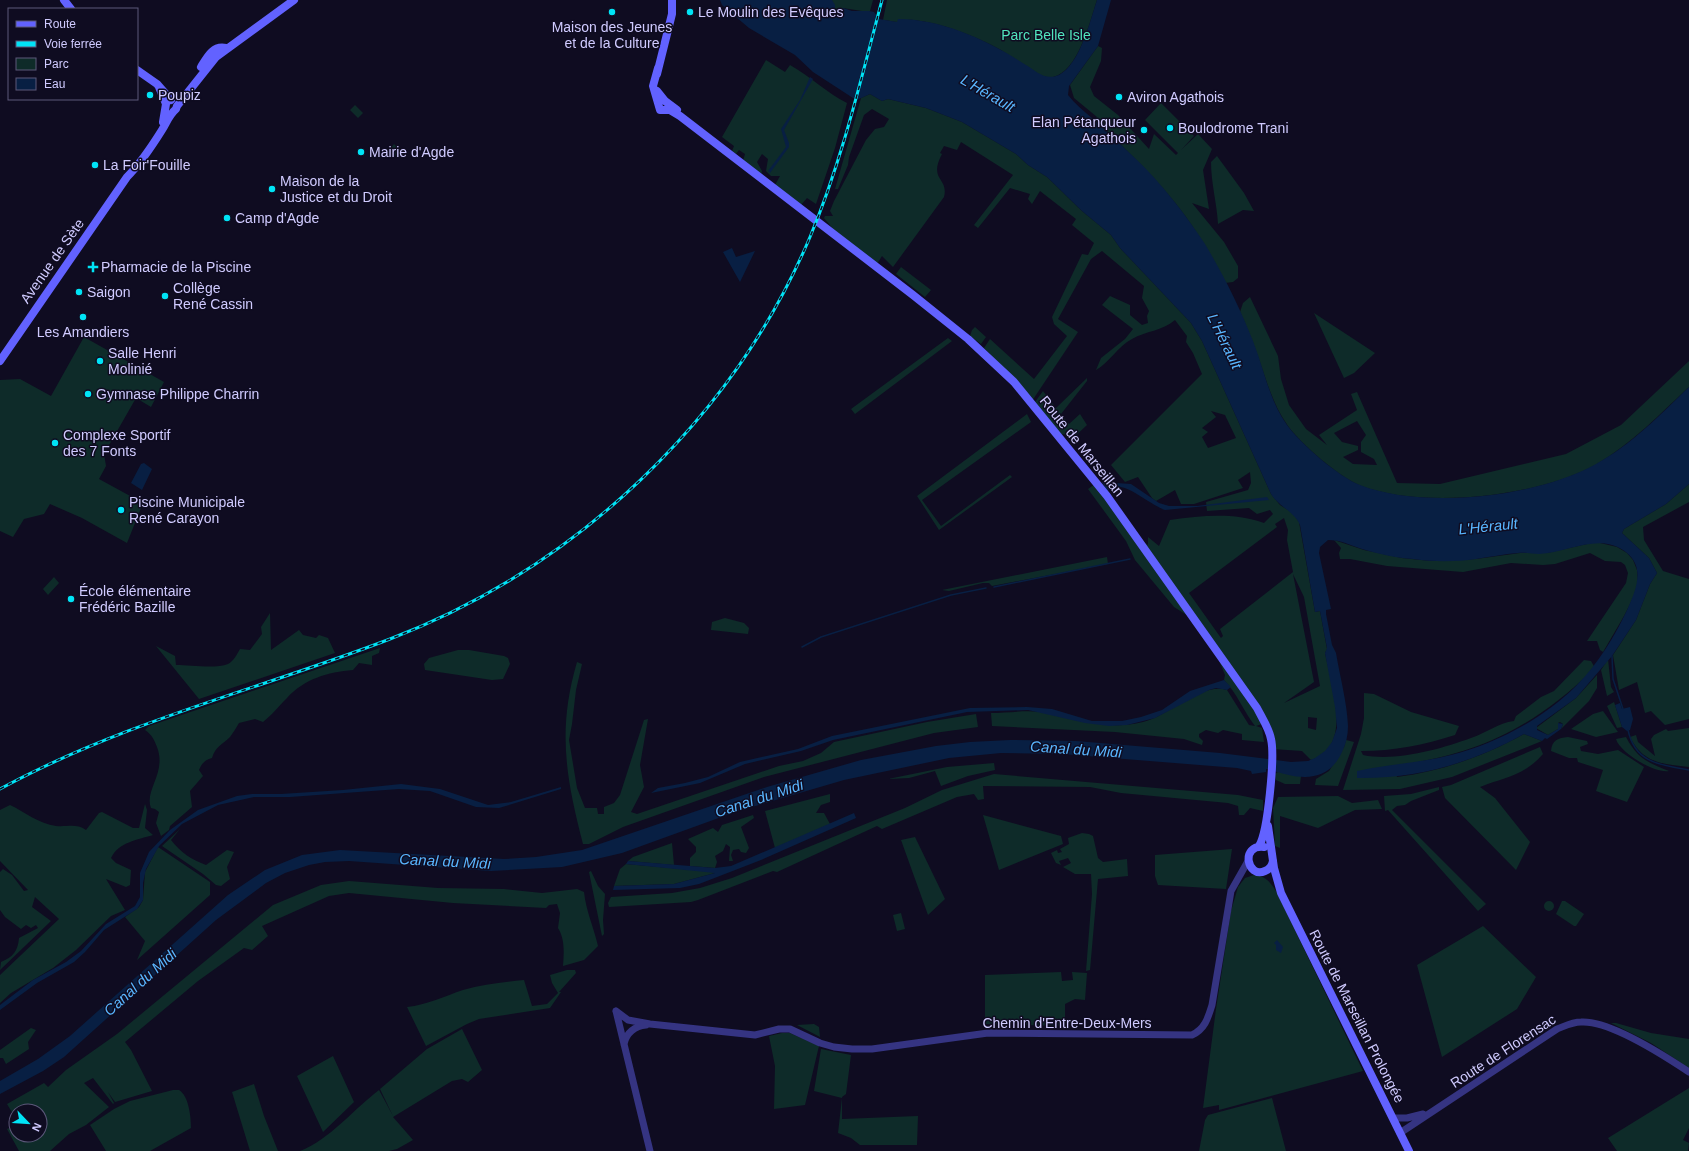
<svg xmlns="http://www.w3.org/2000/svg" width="1689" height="1151" font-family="Arial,sans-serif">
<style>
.green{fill:#0e2b29;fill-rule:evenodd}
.water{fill:#081f43}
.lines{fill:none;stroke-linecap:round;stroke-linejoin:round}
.stream{stroke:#081f43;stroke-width:1.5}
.tertiary{stroke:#353482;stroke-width:7}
.secondary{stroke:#6262ff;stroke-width:8}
.rail-casing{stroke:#00e4f6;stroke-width:3}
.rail{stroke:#0f0c21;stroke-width:1.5;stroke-dasharray:4.5;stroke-linecap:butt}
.poi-dot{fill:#00e4f6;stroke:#0f0c21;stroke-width:1.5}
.labels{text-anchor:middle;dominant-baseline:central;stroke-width:3;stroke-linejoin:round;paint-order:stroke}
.poi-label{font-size:14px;fill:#d0cbff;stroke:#0f0c21;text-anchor:start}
.park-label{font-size:14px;fill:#51e5bd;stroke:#0f0c21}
.street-label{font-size:14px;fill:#d0cbff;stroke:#0f0c21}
.water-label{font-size:15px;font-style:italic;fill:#59b6ff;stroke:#0f0c21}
</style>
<rect width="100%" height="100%" fill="#0f0c21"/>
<path class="green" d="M832,0h41l-3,11 -2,1 -25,-4 -9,3z
M887,0h210c-7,21 -19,72 -44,77 -15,3 -41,-21 -54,-28 -26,-14 -57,-26 -86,-29 -6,-1 -10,1 -15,2 -5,0 -11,-2 -15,-2z
M1098,46l4,2 -1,13 -11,26 4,9 24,19 31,34 5,-15 22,21 2,-2 -33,-33 16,-17 33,33 -13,14 17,-16 14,15 -9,21 6,39 -17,-6 32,39 14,24v12l-5,4 -8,1c-12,-23 -24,-45 -39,-66 -26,-36 -59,-67 -92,-97l3,-3 -23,-19 -4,-13z
M766,60l19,12 5,-7c20,11 37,28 57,38l-12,45 -19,56 -9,-6 -6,7 -26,-20 5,-9h-9l-5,-5 2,-12 -6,-5 -5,8 5,9 -1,4 -18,-14 2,-7 -6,-4 -3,4 -4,-3 2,-5 -12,-9z
M870,94l12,7 6,-2 38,9 36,14 54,32 12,11 19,12 35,34 29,24 9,13 71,75 11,18 69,153 9,11 13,8 6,9 16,90 5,-1 7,38 -2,4c6,31 29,94 -14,107l-9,-9 -29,-2 -8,-26 -9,3 6,2 2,14 -22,-2v-6l-19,-4 -5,3 -12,-3 -7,4v3l4,4 -1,4 -18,-6 -69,-7 -123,-6 -1,-13c16,0 34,-3 49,-1 38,4 62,20 103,10 26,-6 58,-40 84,-32l22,35 6,1c-11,-14 -18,-33 -31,-46l1,-5 -9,-22 -23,-34 -19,-12 -39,-47 -9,-19 -38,-52 7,-5 47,57 6,4v-8l11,9 11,-26c33,-4 61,-8 94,3l9,-9 -3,-4 -13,4 -8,-6 -42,3 -1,-9 42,-12 3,-7 -1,-11 -12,8 5,8 -49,16h-13l-6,-14 -19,11 -4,-3 -14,-21 -13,5 -14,-17 91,-91 -9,-21 -7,-11 1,-6 -12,-16c-13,11 -29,11 -43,19 -14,7 -22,23 -36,31l5,-12 24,-19 8,-10 -31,-24 8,-9 20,9v10l12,10 6,-2 -1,-7 2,-5 -7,-13 2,-12 -42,-35 -11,8 -33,60 20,13 -46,69 -22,-27 -26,-26 6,-9 44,40 33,-43 -13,-12 -2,-7 30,-63 6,1 6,-12 -22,-18 4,-6 -36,-28 -8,13 -4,-5 2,-5 -20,-6 -32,40 -4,-3 39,-50 -52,-33 -4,8 -13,-4 -4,7 2,1c-14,27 7,23 2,43l-51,70 -11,-11 -5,8 -43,-34 -10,-12 1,-2h8l-3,-5 4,-10 32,-61 9,-11 9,-2 5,-8 -17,-10 -8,6 -15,42 -1,8 -10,24h-3l26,-91zM1211,411l14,4 11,23 -28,10 -6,-11 6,-5 -6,-4 14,-11zM1284,518l4,12 -1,10 6,32 -73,57 3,7 -2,2 -32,-45 88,-66 -2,-3zM1293,574l11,23 16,89 -36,17 30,-21zM1308,717l9,1 -1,12 -8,-2z
M355,105l8,8 -5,5 -8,-8z
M394,144l9,9 -5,5 -9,-8z
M1217,156l27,37 10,18 -11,-1 -25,14c-1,-20 -7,-41 -7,-62z
M901,267l30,23 -6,7 -29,-23z
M1250,297l28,59 3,23 8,26 17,24 21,16 -8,-10 38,-25 -6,-16 6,-2 40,91 43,1 126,-30 55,-29 68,-64v26c-29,27 -58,57 -92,77 -58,33 -176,46 -238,21 -21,-9 -58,-41 -71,-59 -16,-22 -22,-48 -31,-72 -5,-15 -11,-28 -17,-42l3,-9zM1357,421l9,14 -5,7v10l13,7 3,6 -24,-1 -10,-7 15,-7v-4l-16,-4 -8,-9z
M1314,313l61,40 -21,20 -10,5z
M975,327l11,10 -5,7 -11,-8 2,-6z
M84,337l80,45 -13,25 -15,-9 -32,56 2,12 -7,13 44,24 -16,40 -45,-25 -32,-14 -6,10 -20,5 -11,18 -13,-6v-151l20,-1 31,17z
M948,338l4,3 -97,73 -4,-5z
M1087,378v3l-26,33 8,10 11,-10 7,11 -17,16 -6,-7 -4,1 -25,-33 8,-11 13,17z
M1027,414l4,8 -109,78 19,26 69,-51 2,2 -73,53 -22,-34z
M1689,484v18l-46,25 1,13 19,31 26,8v140l-24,6 -14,-14 -6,2 -8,-31 -18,8 -6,-35 23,-35 14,-36 7,-11 -8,-15 -27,-25 2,-4 42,-25z
M1334,540l30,10 38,8 29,3 45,-2 44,-6h27l49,-11 21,5 10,6 6,7 4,10 1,12 -4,14 -10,20 -21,36 -3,-2 -3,-9h-10l39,-58 2,-10 -3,-8 -4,-3 -16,-1 -15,-8 -35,11 -12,1 -32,-2 -48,9 -76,-6 -37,-7h-10l-1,-6 2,-5z
M1107,557l1,7 -116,22 -3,-3h-6l-34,8 -7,-1z
M54,577l5,6 -11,12 -5,-6z
M270,613l1,37 28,-20 4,5 13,3 3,-3 9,3 7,15 -136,46 -43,-53 19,10 1,9c14,0 40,4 52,-1 6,-3 9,-10 12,-15l10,1 12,-16 -1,-7z
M725,618l19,5 5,5 -1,6 -37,-4 1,-8z
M380,648l-1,5 -7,3v9l-13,-2 -6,7c-25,2 -49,9 -66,28 -9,9 -15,17 -24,24l-8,-3 -16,4c-3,5 -6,10 -9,14 -7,7 -15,10 -18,21 -7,2 -10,5 -13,12l4,6 -13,15 2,16 -22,19 -1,4 -8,6 -5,-13 3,-11 -4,-3 -4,-1c-7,-18 16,-35 6,-61 -3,-8 -5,-12 -12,-17l4,-4z
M458,650h11l35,6 4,2 2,6 -7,15 -11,1 -67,-10 -1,-6 5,-6z
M1608,659l3,28 3,5 -7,4 -6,-26z
M1584,660l7,1 4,7c-62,60 -116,86 -201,98l3,11c46,-6 87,-21 127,-43l18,7 -90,36 -52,12 -57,1 18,-56 3,-16v-25l10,1 37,18 48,14 -4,9c-31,10 -61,16 -94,16l2,4c32,7 78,-6 108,-17 15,-5 27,-15 43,-17l2,-5 25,-19 13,-6z
M577,662l5,2 -6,26 -4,34 -3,16 8,48 8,20h12l1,6h6v-7l10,-4 6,-8 24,-75 4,-1 -8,46 4,22 -13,25 6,2 142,-48 24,-5 18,-8 13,-11 93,-20 49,-8 2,13 -44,6 -170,44 -141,50 -34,17h-6c-17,-66 -26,-114 -6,-182z
M1597,675v13l-8,13 -28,28 2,-5 -3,-2 -2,1v6l-10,6 -12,-7 40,-30z
M1614,702l1,3 7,22 -5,1 -10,-22z
M1603,711l15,21 -22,5 -25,-8 22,-15z
M1689,728v39c-27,-3 -46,-4 -59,-30l6,-2 2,7 17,14 -4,-17 3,-4 12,-6 2,2z
M1568,737l19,4 1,3 -8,3 1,4 17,3 20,-4 26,17 -17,35 -31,-11 7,-21 -25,-8 -1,-4h-8l-18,-7c1,-11 7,-13 17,-14z
M1626,737c11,21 22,26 43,34 -14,3 -50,-19 -53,-32z
M1346,740l8,2 -16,44 -23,-1 1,-6 13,-8 15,-24z
M1540,747l3,7c-19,22 -38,23 -63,33l15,11 35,44 -14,28 -71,-72 -3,-11 9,-2z
M994,763l1,7 -27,6 -27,10 -6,-15 -26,7 -21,1 59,-12z
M1279,771l22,5 -1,8h-15l-9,-4 -1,-6z
M994,774l244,21 25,5v11l-13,-3 -6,7h-5l-1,-9 -10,-3 -107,-10 -31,-6 -107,-1 1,13 -6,1 -4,-6 -17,3 -75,32 -5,-3 -100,46 -4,-1 -75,29 -7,2 -82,5 -1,-4 3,-6 61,-4 28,-5 32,-10 173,-70 37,-18z
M1439,787v3l-28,11 -6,4 -8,1 -5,4 94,94 -8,7 -90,-101 -3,1 -1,-15 27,-2z
M830,794v8l-9,3 -5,8h8l6,11 -55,24 -10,-37z
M1338,796l14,7 26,-3 4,9 -27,1 -37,18 -38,-12v32l-5,-2 -2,-38 5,-11z
M145,804l2,6 -2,18 8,7c-16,5 -34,7 -42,23l5,5 15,7 -1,15 -4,2 -20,-8 19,31 -14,6 -35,34 -23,18 -42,25 -11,10v-28l59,-56 -24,-22 -3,10 19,14 -51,49 1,-8c12,-5 17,-11 18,-24l19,-10 -2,-3 -5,3 -5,-3 -5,4 -16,-12 -5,-7v-38l3,-3 9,6 12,16 4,-1 -28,-29v-51l10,-5c15,7 29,19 46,21 12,1 20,-3 30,4l13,-17 3,-1 31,16h6z
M753,815l1,3 -13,9 8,21 -3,5 -5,-1 -2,-3 -6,1 -2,5 2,6h-4l1,-14 -4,-3 -3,7 -8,5 2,6 -2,6 -25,-2v-8l6,-6v-5l-8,-8 25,-11 5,4 4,-7z
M983,815l78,21 2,8 -64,26z
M180,829l-9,11c10,13 20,19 35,25l21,-15 7,2 -7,15 3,12 -9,7 -5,-1 -13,-11 -41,-28z
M1082,833l7,1 4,2 5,22 5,4 24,-3 1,17 -30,3 -8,91 -4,1 6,-77 -1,-20h-16l-12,-7 8,-4 -3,-5 -9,3 2,4 -5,-2 -5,-10 6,-3 1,3 4,-1 -2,-3 9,-5 -1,-6z
M915,837l30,62 -17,16 -27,-75z
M672,843l2,22 -46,-4 5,-4z
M158,847l52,35v13l-73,65 8,-19 -20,-24 14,-10 4,-7 2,-28z
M1232,849l-6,40 -68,-4 -3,-9v-21z
M626,864l89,8v1l-41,11 -60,2 6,-17z
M591,871l7,15 7,8 -2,26 1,14 -2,2 -13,-64z
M1254,875c12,1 16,7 22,16l87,180 -144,39v-5l-16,3 13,-99 15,-98 7,-24 7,-9z
M349,881l89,7 66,1 38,4 35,-4 7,3c2,19 10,36 14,54l-14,14 -21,6c1,-13 2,-27 -5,-38l2,-15 -3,-9 -8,1 -3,3 -93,-5 -104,-10 -20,3 -67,30 6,10 -16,14 -8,-2 -46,33 -73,61 6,8 21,41 -37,11 -7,-10 6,11 -1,1 -20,-26 -9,5 25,24 -23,18 -17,9 -19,17h-31l-12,-22 9,-4v10h24v-24h-24v8l-9,-15 37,-21 4,4 18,-17 51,-36 156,-129 48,-20z
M1562,901h3l19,13 -8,12h-2l-18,-12z
M1544 906a5 5 0 1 1 10 0a5 5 0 1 1-10 0Z
M901,913l4,16 -8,2 -4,-16z
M1483,926l53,51 -19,32 -75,48 -25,-92z
M567,970h8l1,3 -17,19h2l-11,16 -71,11 -12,5 -41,22 -19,-39c20,-2 38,-11 56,-17 20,-6 41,-8 61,-10l8,26 15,-2 11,-11 -6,-10 -2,-8z
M1061,972l1,9 11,-1 -1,-8 15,1 -2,27 -10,-1 -10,5v22l-80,-2v-49z
M1611,1023h5l35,10 38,6v29l-38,-25z
M814,1024l5,3 1,10 -23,-12z
M31,1028l5,2 -8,12 1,7 -23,15 -3,-6h-3v-8z
M462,1029l20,41 -14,12 -6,-3 -10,2 -59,36 20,23 -16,9 -8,2h-89c29,-11 54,-42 79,-61l14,26 -13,-27 47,-40z
M782,1033h8l29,13 -14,59 -31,4 1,-43 -6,-30z
M821,1049l30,6 -5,39 -4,3v22l76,-3 -1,29h-57l-9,-7 -13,-5 4,-35 -28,-7z
M333,1056l21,46 -31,30 -26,-56z
M254,1084l10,32 14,35h-28l-18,-59z
M1689,1088v40l-6,12 6,3 -1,8h-71l-9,-13z
M173,1090h6c10,6 12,27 12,38l-41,23h-44l-16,-26 24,-16 16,-8z
M1272,1098l14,53h-87l6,-31 3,-5z"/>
<path class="water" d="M720,0h112l3,5v6l8,-3 9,3h17l5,1 5,7 18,3 1,-3c45,0 91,22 128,46 10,6 19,16 33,10 21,-11 31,-54 38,-75h14l-13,46 -29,40 -1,9c7,9 16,16 25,24 15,13 29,27 44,41 26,25 48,54 68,84 18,30 35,64 48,97 11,28 16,59 34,84 14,19 52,52 73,60 64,25 177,12 236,-21 35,-19 65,-50 93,-77v97l-23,20 -42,25 -2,4 27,25 8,15 -7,11 -14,36 -24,36 -36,42 -39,28v4l11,5 10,-6v-6l5,1 -2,5 -14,10 -2,-1 -3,3 -18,-7c-52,29 -107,45 -167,44v-7c31,-7 63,-8 94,-16 44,-11 92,-36 125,-69 22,-22 39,-50 52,-78 8,-18 17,-40 -1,-55 -26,-22 -59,0 -88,1 -7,0 -14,-2 -21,-1 -14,1 -28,4 -42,6 -20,3 -42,3 -63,0 -16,-1 -35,-5 -51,-10 -12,-4 -21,-9 -34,-9l-8,7 -1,6 12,56 -5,1v4l6,31 4,8c4,24 11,49 12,73 0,9 -2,18 -6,26 -15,33 -45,27 -74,17h-2v3l-14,2 -1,-3 -14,-3 -175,-14 -61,-1 -52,5 -105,22 -106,31 -116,42 -60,14 -71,4 -142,-10 -24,1 -16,3 -24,8 -19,10 -50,37 -152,137 -21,14 -43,23v-13l38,-22 32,-23 158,-141 37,-25 37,-15 38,-5 164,9 32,-2 46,-7 185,-63 94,-27 75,-14 34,-4 40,-2 66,1 144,12 71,9 17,-1 7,-3 10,-7 7,-9 5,-14 -2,-21 -10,-54 2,-5 -7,-37 -5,1 -15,-87c-6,-14 -21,-18 -29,-31l-69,-153 -11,-18 -71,-75 -9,-13 -29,-24 -35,-34 -19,-12 -12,-11 -54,-32 -36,-14 -38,-9 -6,2 -12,-7 -11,5 -6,-1 -40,-26 -18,-17 -46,-27 -27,-23z
M810,77l3,2 -29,51 5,13v4l-19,26 -2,-2 18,-24 -5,-18 19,-29z
M732,248l4,9 19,-6 -15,31 -17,-30z
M144,463l8,6 -10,21 -11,-7 10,-19z
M1102,482l29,2 28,19 10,3h28l70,-9 2,3 -104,10c-13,-4 -36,-25 -49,-23 -3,1 -6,3 -9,4z
M1224,680l7,7 -4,3 -11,-2 -7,2 -54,28 -28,7 -18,1 -24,-3 -57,-13 -61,2 -134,28 -32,11 -56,13 -45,19 -49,10 7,-5 27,-5 23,-6 32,-15 58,-13 34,-13 138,-28 57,-1 25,2 40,12h30l19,-4 21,-7 28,-19z
M1620,703l2,6 8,-2 3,12 -3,11 -3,1 -5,-4 -7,-22z
M401,784l39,5 48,16 23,-3 50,-15v2l-62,19 -23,-1 -46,-16 -31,-2 -109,8h-36l-36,8 -36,19 -23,22 -13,23 -3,14v17l-6,9 -33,21 -19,22 -11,10 -37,21 -37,27v-5l33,-25 33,-18 15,-11 25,-27 29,-18 5,-9v-24l9,-21 21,-22 28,-20 39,-14 15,-2h29l62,-4z
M854,813l2,5 -95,42 -62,24 -19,4 -67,2 1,-4 60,-2 41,-11 -89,-9 2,-3 87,7 16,-2z
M1277,940l6,7 -2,6 -5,-3v-5l-2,-2z"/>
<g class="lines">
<path class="stream" d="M994,587l136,-28
M802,647l19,-10 130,-42 35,-7
M1612,656l1,23 10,30
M1628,730c7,33 32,35 61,40"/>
<path class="tertiary" d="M616,1011l12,9 22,4 105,11 24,-6h11l30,14 14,4 18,2h20l116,-16 204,2c13,-6 16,-17 20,-30l19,-114 17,-30
M616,1011l34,140
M624,1044c2,-11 11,-18 22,-19
M1394,1118h13l16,-4
M1400,1133l157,-104c8,-3 15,-7 24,-7 29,-2 84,34 108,50"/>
<path class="secondary" d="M64,0l7,9
M201,67c6,-10 12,-22 25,-19
M658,68l-5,18 7,24h10l10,6 233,179 55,44 46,43 93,114 150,212c5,10 12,20 14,31 4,17 -3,93 -12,107
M137,70l20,14 14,16
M657,74l15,-60v-14
M159,87l7,17 -3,18
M657,91l8,10 12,9
M0,361l127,-184c14,-14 25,-31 35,-47 5,-8 7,-15 14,-21l1,-3 39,-49 78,-57
M1268,826l6,42 7,25 128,258
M1264,847c-24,-3 -17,32 1,24 5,-2 7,-5 8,-10"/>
<g class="rail-casing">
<path id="rail" d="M0,789c123,-67 260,-100 390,-150 186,-71 343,-220 420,-402 32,-76 51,-158 72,-237"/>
</g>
<use href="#rail" class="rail"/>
</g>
<g class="poi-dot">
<circle cx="612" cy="12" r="4"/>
<circle cx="690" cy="12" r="4"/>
<circle cx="150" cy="95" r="4"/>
<circle cx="1119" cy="97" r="4"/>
<circle cx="1170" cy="128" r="4"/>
<circle cx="1144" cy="130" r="4"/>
<circle cx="361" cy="152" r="4"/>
<circle cx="95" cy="165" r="4"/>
<circle cx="272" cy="189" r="4"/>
<circle cx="227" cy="218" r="4"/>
<path d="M91 261h4v4h4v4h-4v4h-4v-4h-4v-4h4z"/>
<circle cx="79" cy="292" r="4"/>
<circle cx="165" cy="296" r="4"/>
<circle cx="83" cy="317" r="4"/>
<circle cx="100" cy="361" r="4"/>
<circle cx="88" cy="394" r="4"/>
<circle cx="55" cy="443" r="4"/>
<circle cx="121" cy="510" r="4"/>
<circle cx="71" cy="599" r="4"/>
</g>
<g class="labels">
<g class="poi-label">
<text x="698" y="12">Le Moulin des Evêques</text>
<text x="612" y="27" text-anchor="middle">Maison des Jeunes<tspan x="612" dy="16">et de la Culture</tspan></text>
<text x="158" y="95">Poupiz</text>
<text x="1127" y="97">Aviron Agathois</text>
<text x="1136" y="122" text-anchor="end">Elan Pétanqueur<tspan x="1136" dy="16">Agathois</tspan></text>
<text x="1178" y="128">Boulodrome Trani</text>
<text x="369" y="152">Mairie d'Agde</text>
<text x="103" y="165">La Foir'Fouille</text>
<text x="280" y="181">Maison de la<tspan x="280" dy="16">Justice et du Droit</tspan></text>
<text x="235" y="218">Camp d'Agde</text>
<text x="101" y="267">Pharmacie de la Piscine</text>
<text x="173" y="288">Collège<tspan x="173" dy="16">René Cassin</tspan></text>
<text x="87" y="292">Saigon</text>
<text x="83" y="332" text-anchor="middle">Les Amandiers</text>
<text x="108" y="353">Salle Henri<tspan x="108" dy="16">Molinié</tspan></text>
<text x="96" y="394">Gymnase Philippe Charrin</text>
<text x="63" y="435">Complexe Sportif<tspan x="63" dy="16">des 7 Fonts</tspan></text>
<text x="129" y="502">Piscine Municipale<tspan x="129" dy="16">René Carayon</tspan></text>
<text x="79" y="591">École élémentaire<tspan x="79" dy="16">Frédéric Bazille</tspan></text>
</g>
<g class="park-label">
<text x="1046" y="35">Parc Belle Isle</text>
</g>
<g class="street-label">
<text transform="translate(52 261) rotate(-55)">Avenue de Sète</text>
<text transform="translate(1082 446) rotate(51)">Route de Marseillan</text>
<text transform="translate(1357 1016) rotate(63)">Route de Marseillan Prolongée</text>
<text x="1067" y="1023">Chemin d'Entre-Deux-Mers</text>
<text transform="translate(1503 1051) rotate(-33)">Route de Florensac</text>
</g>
<g class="water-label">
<text transform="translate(988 93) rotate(30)">L'Hérault</text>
<text transform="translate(1225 341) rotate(64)">L'Hérault</text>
<text transform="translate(1488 526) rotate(-6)">L'Hérault</text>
<text transform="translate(1076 749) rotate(4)">Canal du Midi</text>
<text transform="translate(759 798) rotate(-18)">Canal du Midi</text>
<text transform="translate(445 861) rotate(3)">Canal du Midi</text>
<text transform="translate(140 982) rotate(-42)">Canal du Midi</text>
</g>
</g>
<rect x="8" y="8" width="130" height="92" fill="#0f0c21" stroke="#5c587a"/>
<rect x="16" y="21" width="20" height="6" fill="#6262ff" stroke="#5c587a"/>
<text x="44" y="28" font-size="12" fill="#d0cbff">Route</text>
<rect x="16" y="41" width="20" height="6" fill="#00e4f6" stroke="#5c587a"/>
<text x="44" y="48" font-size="12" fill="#d0cbff">Voie ferrée</text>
<rect x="16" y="58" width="20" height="12" fill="#0e2b29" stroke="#5c587a"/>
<text x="44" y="68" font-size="12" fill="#d0cbff">Parc</text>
<rect x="16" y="78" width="20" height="12" fill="#081f43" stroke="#5c587a"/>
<text x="44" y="88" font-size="12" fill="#d0cbff">Eau</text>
<g transform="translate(28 1123) rotate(115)"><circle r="19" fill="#0f0c21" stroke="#5c587a"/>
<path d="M0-3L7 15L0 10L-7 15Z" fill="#00e4f6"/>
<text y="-6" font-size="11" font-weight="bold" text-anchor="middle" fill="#d0cbff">N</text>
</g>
</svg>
